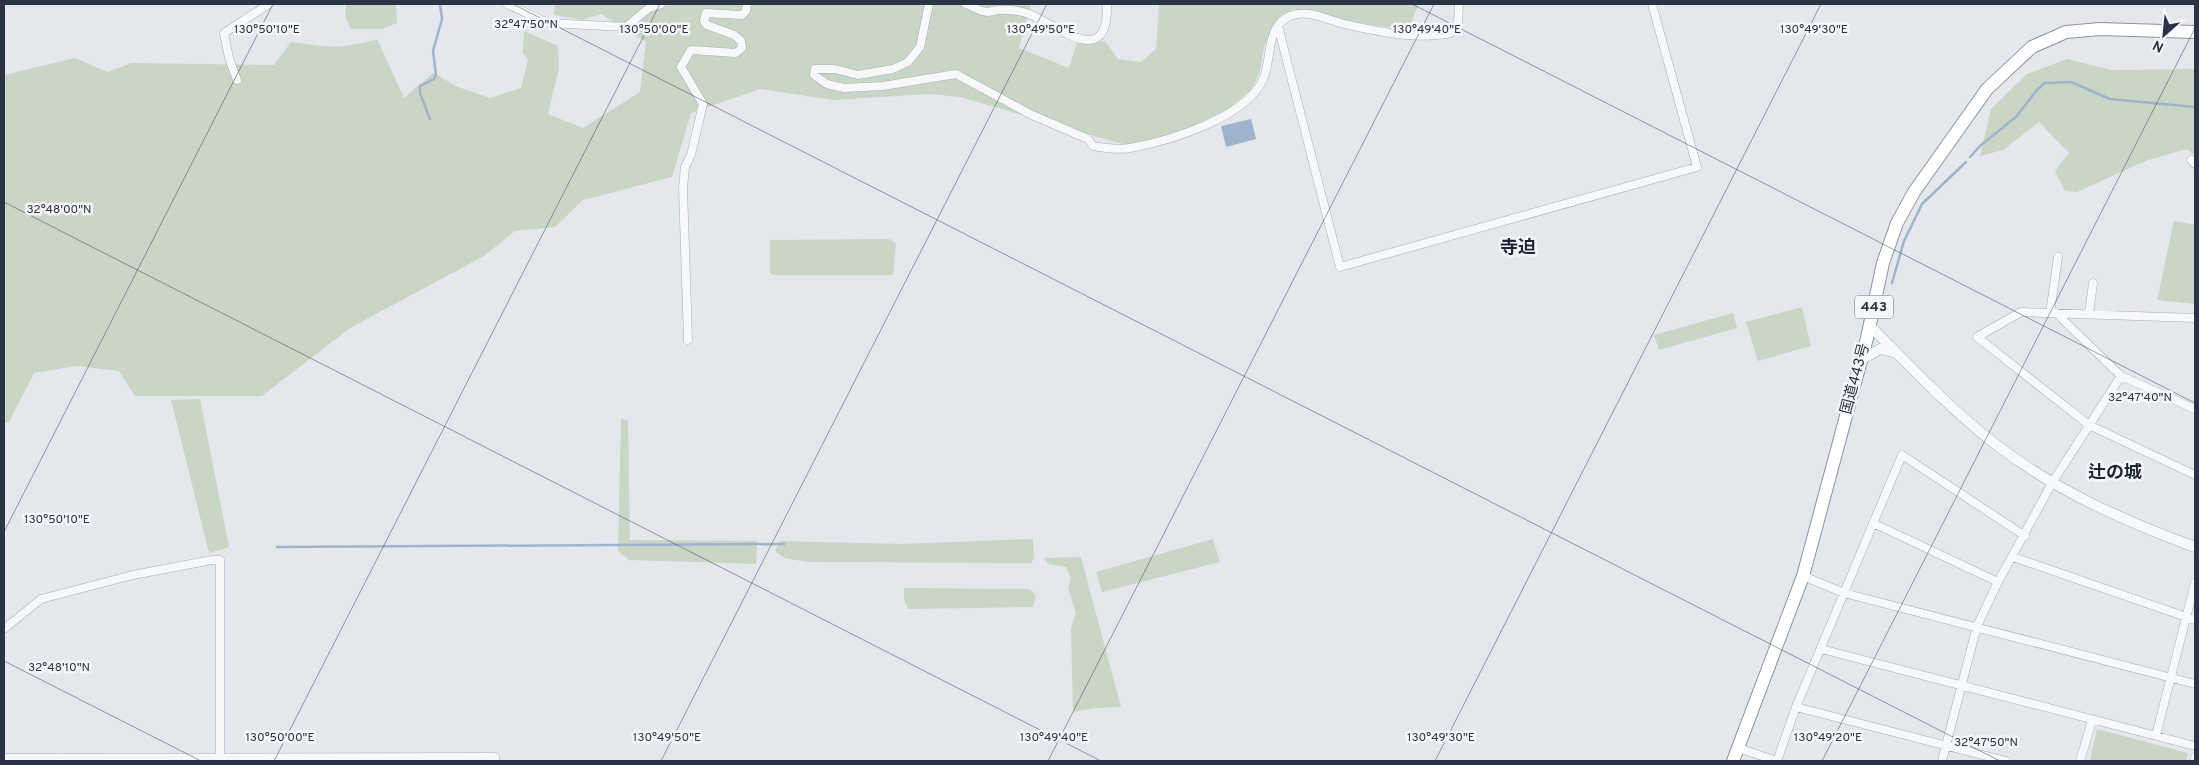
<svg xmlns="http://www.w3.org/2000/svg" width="2199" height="765" font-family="Overpass,'Noto Sans JP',sans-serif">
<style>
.green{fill:#c9d6c5}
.water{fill:#9fb4cc}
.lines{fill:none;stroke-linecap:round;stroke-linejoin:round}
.stream{stroke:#9fb4cc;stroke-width:2.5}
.minor-casing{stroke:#a9aeb7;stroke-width:9}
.tertiary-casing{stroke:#a9aeb7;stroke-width:11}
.trunk-casing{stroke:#8b94a3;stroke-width:14}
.minor{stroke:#f7f8fa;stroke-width:8}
.tertiary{stroke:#f7f8fa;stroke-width:10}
.trunk{stroke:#fff;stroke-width:12}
.ticks{fill:none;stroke:#2b3445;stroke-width:1;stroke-opacity:0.45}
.labels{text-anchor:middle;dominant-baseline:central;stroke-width:5;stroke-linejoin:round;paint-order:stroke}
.shield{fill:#f4f6f9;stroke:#676e7b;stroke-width:1}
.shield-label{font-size:14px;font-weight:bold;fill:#2b3445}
.street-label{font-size:15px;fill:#2b3445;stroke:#f4f6f9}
.quarter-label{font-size:18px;font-weight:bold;fill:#1d2536;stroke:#f4f6f9}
.ticks-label{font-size:12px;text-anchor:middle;fill:#2b3445;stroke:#f4f6f9;stroke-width:5;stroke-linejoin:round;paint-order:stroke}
</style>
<rect width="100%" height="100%" fill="#e4e7ec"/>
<path class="green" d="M346,4h50l1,19 -15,6h-31l-6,-12z
M555,4h473l3,2 -12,42 50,20 8,-25 28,-2 13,18 23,3 15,-13 3,-45h260l-11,26 -62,-9 -54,-12 -20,18 -8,20 -4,24 -8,18 -24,20 -44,21 -55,16 -169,-49 -30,-3 -96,6 -74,-11 -69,24 -19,64 -89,23 -28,27 -40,4 -31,25 -134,72 -88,68h-127l-16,-25 -43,-5 -42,7 -25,49 -5,1v-348l71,-17 33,14 23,-9 143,2 17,-23c37,5 49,8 86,-3l27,59 29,-25 25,14 32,11 31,-10 7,-28 -5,-7 1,-22 34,15 1,22 -11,46 35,14 57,-36 6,-50 -45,-28 -19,6 -28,-5z
M2067,59l44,11 84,-1v86l-8,-6 -39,11 -71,32 -12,-1 -10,-20 14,-18 -30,-31 -36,28 -23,6 11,-47 36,-35z
M2174,221l21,4v79l-38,-4z
M889,239l7,4 -3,32h-120l-3,-2v-33z
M1802,307l9,39 -53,15 -12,-39z
M1733,313l4,15 -78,22 -5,-15z
M200,399l29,148 -20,6 -38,-153z
M621,419l7,1 2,120 127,1 -1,23 -127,-4 -11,-9z
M1033,539l1,19 -3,5 -223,-1 -24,-4 -9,-7 5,-10 121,3z
M1213,539l7,23 -118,30 -6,-20z
M1081,557l40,150 -26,1 -22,4 -2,-84 5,-15 -8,-24 3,-11 -5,-11 -18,-3 -4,-6z
M904,588l126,1 6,7 -3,11 -125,2 -4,-10z
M2097,729l91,24 -2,8h-96z"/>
<path class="water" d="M1251,119l5,20 -30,8 -5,-21z"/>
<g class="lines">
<path class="stream" d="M430,119l-10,-26v-7l14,-7 2,-4 -3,-24 9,-32 -2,-15
M1970,157l11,-12 35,-28 20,-26 9,-8 26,-1 39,17 85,8
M1892,283l12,-42 18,-37 44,-42
M277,547l507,-3"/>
<g class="minor-casing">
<path id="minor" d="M507,4l41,19 78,4 23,-19 12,-4
M929,4l-9,43 -12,15 -15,7 -35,6 -23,-6h-20l-1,6 13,9 17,4 39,-2 73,-12 76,41 56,24 5,7c11,2 26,4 37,2 39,-7 119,-31 134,-71 8,-21 2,-50 26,-61 19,-8 41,6 59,9 33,7 68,15 102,8l7,-10 1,-19
M966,4c6,2 15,8 21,8 4,0 8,-2 12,-2 8,-1 23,1 30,4 29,12 80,57 78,-10
M1278,26l62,241 357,-100 -45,-163
M237,80l-8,-22 -5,-25 45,-29
M2191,160l4,4
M2050,313l8,-56
M2056,313l65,63 74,33
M2089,314l4,-31
M2195,318l-174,-6 -44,25 112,88 106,50
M688,340l-5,-152 2,-21 6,-12 12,-51 -22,-37 10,-17 45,3 6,-5 -1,-7 -7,-6 -27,-10 -3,-4 2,-8 36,2 4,-4 1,-7
M1873,523l125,59
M2013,557l182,63
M1803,576l41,17 351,91
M4,629l37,-30 92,-24 79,-15h8v201
M1821,649l374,97
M1796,707l210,54
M2156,735l39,-152
M1738,748l39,13
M4,758l491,-1v4
M1777,761l19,-54 106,-252 123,81
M1942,761l35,-135 21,-44 54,-99 69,-107
M2080,761l12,-40
M2194,761l1,-4"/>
</g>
<g class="tertiary-casing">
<path id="tertiary" d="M1870,326c40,40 79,82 124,117 60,47 130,78 201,104
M1861,360l19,-11 17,4"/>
</g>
<g class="trunk-casing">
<path id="trunk" d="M1733,761l70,-185 64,-238 16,-75 14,-40 17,-31 73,-103 45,-42 34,-15 34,-3 95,3"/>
</g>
<use href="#minor" class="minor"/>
<use href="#tertiary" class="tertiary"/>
<use href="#trunk" class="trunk"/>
</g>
<path class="ticks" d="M513,4l1487,757M1412,4l783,399M4,202l1097,559M4,532l269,-528M4,661l197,100M274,761l386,-757M661,761l386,-757M1048,761l386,-757M1435,761l386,-757M1822,761l373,-733"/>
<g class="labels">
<rect class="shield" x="1855" y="295.5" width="38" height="23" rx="4"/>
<g class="shield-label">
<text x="1874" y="307">443</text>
</g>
<g class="street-label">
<text transform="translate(1856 379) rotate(-75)">国道443号</text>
</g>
<g class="quarter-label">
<text x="1518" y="248">寺迫</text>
<text x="2115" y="473">辻の城</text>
</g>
</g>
<g class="ticks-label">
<text x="526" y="28">32°47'50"N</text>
<text x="267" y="33">130°50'10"E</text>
<text x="654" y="33">130°50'00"E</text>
<text x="1041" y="33">130°49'50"E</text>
<text x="1427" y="33">130°49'40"E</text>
<text x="1814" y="33">130°49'30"E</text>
<text x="59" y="213">32°48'00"N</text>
<text x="2140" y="401">32°47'40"N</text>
<text x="57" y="523">130°50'10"E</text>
<text x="59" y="671">32°48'10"N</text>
<text x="280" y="741">130°50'00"E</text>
<text x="667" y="741">130°49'50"E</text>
<text x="1054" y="741">130°49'40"E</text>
<text x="1441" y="741">130°49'30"E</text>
<text x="1828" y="741">130°49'20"E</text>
<text x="1986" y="746">32°47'50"N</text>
</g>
<rect width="2199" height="765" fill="none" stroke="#2b3445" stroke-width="10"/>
<g transform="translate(2164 35) rotate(207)" stroke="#f4f6f9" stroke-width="4" paint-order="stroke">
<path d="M0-4L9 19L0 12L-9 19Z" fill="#2b3445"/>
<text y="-8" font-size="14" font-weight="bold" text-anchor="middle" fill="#2b3445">N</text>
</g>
</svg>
